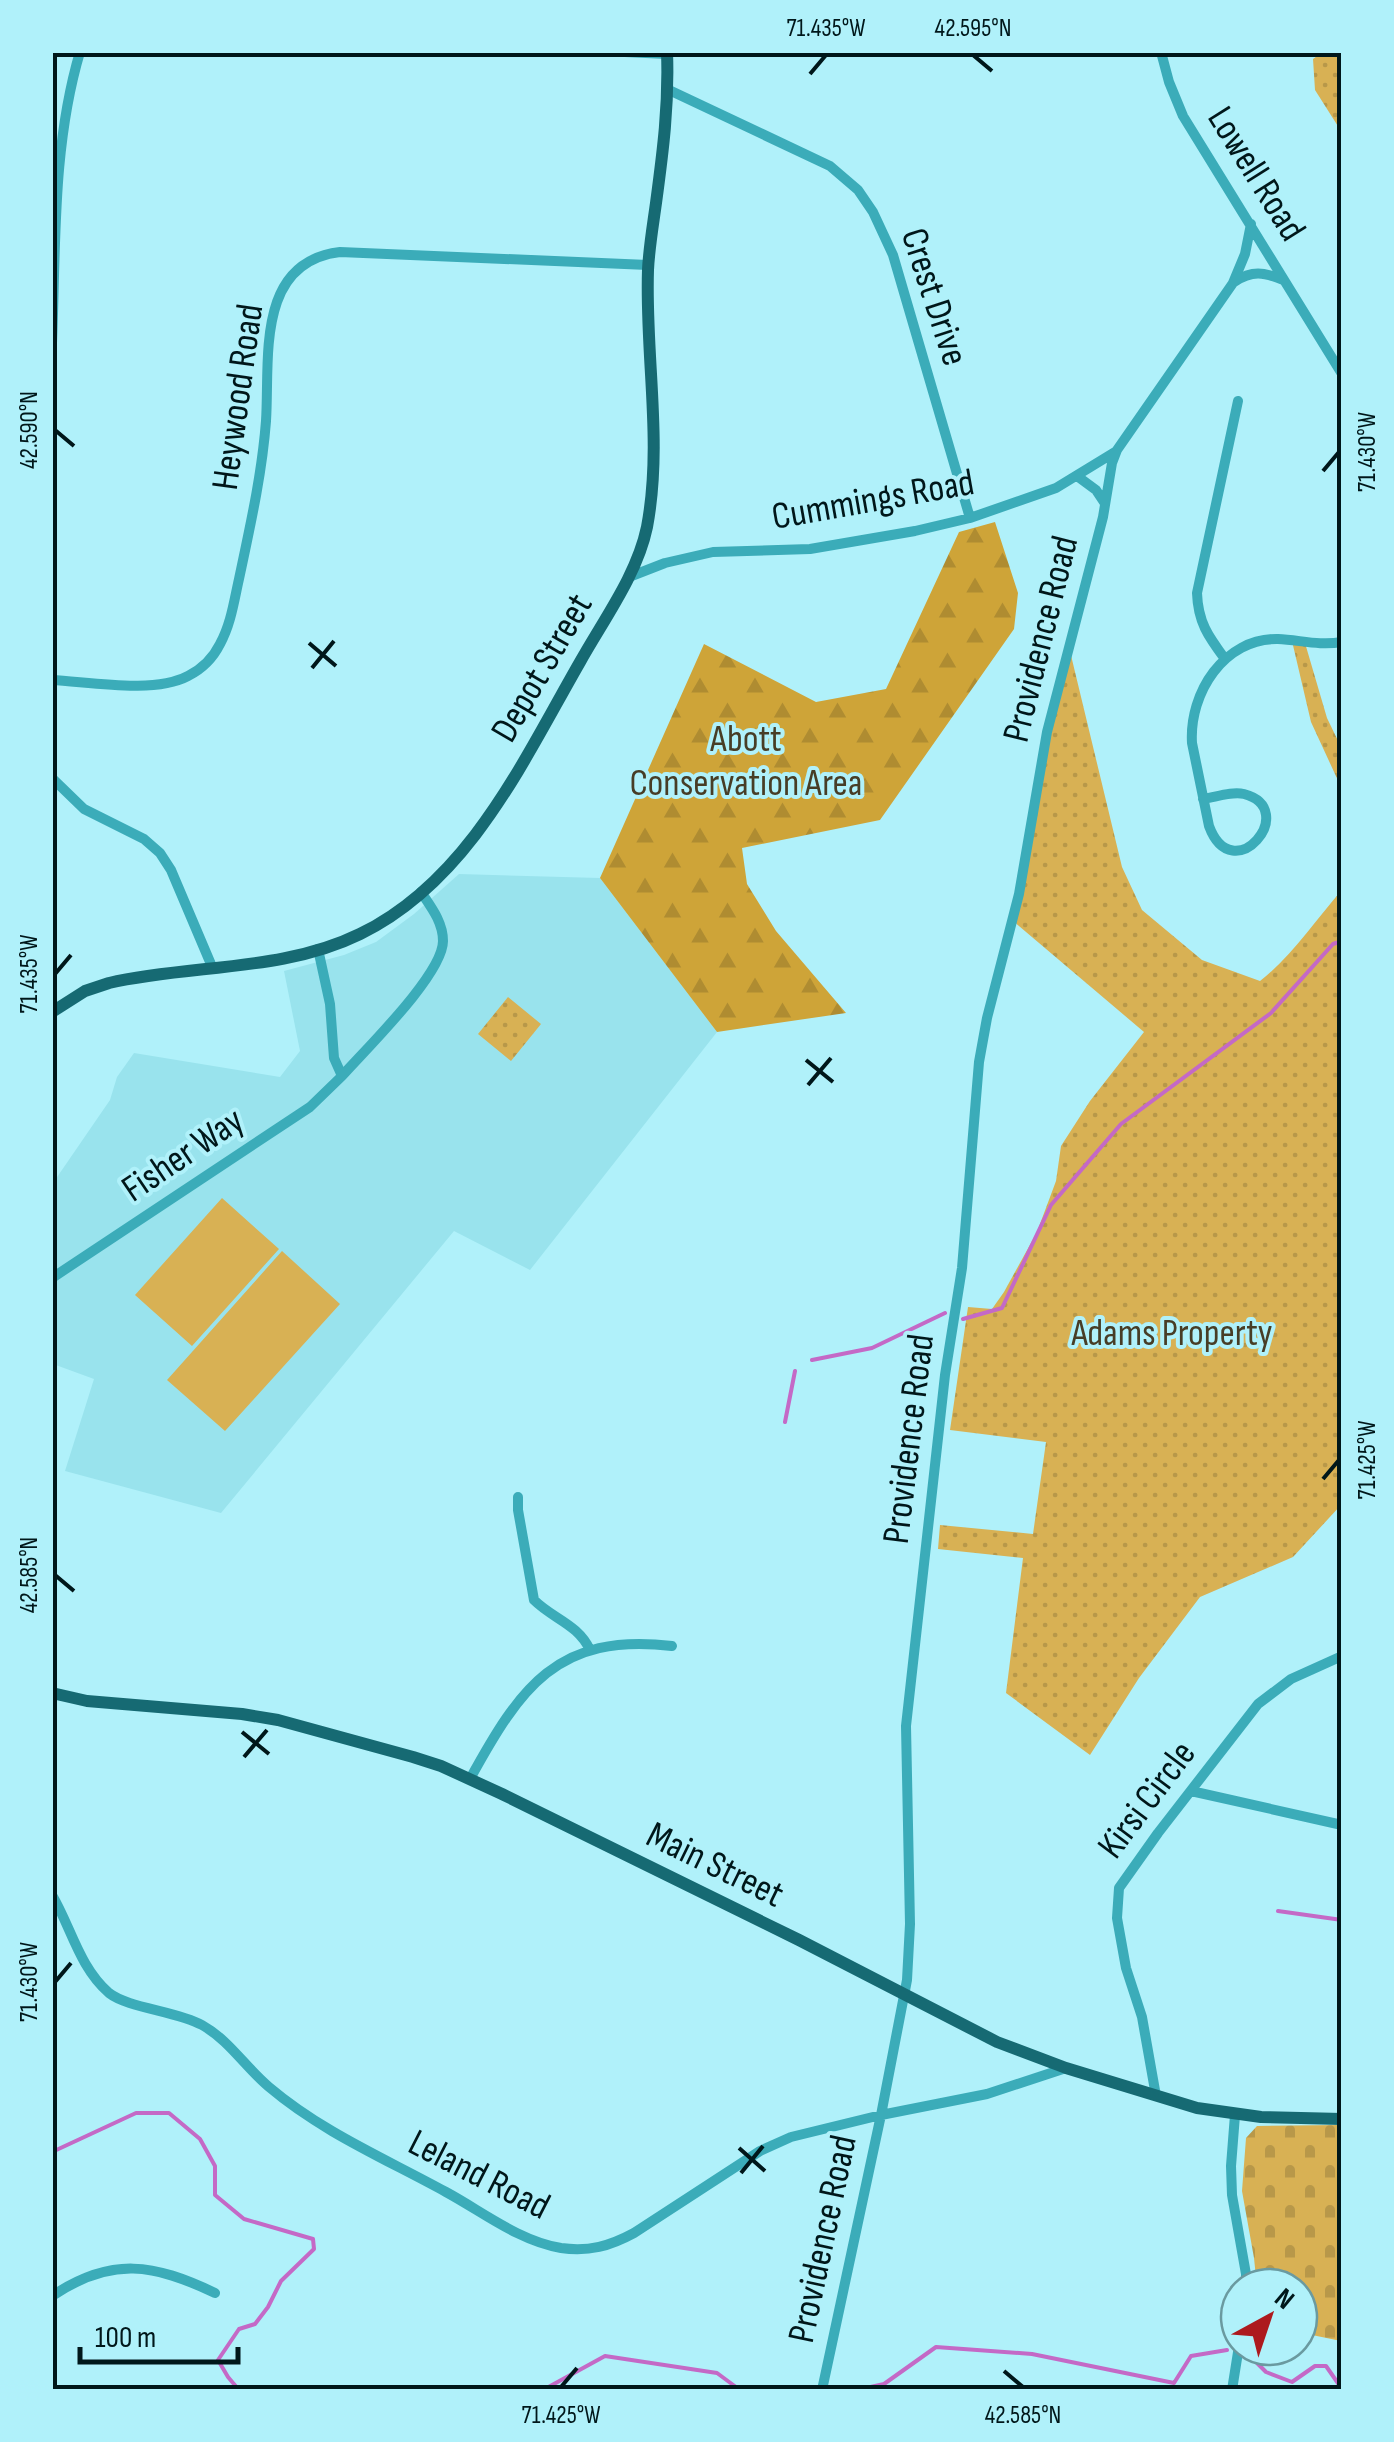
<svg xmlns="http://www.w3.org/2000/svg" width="1394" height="2442" font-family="'Sofia Sans Condensed',sans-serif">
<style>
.built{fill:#99e3ed}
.green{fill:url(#green-dots)}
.forest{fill:url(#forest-firs)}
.cemetery{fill:url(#cemetery-stones)}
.pitch{fill:#d8b154}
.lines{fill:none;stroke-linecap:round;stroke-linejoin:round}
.stream{stroke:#c469c6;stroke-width:4}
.minor{stroke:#3bacb9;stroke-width:10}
.major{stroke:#166a73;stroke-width:12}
.ticks{fill:none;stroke:#00171a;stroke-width:4}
.labels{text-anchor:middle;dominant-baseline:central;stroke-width:8;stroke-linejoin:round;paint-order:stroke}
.street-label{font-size:38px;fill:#00171a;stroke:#b0f1fa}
.park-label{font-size:38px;fill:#473d26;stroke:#b0f1fa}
.neatline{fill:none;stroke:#00171a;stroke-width:4}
.ticks-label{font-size:25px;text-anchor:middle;fill:#00171a}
</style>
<defs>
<pattern id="green-dots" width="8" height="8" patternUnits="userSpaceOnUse" patternTransform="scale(2.5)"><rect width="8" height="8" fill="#d8b154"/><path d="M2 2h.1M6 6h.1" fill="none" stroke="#b89849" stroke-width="1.8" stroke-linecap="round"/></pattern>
<pattern id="forest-firs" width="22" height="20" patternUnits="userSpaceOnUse" patternTransform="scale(2.5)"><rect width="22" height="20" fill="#cea438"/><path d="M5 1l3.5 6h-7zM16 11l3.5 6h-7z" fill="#af8c31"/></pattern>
<pattern id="cemetery-stones" width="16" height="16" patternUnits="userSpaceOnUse" patternTransform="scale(2.5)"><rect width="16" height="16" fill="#d8b154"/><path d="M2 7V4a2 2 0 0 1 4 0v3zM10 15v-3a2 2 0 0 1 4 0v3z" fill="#b89849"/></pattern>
</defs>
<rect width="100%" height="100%" fill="#b0f1fa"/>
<path class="built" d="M459,874l141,4 117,154 -187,238 -76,-39 -233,282 -156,-42 29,-92 -41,-15v-181l57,-83 7,-23 17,-24 146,24 20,-26 -16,-80 60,-16 32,-13 38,-28z"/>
<path class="green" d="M1323,52l18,1v78l-26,-41 -2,-31z
M1292,641l13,2 22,75 14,29v40l-30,-65z
M1069,647l53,220 20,43 60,50 58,21c31,-24 55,-60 81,-90v614l-48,52 -93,40 -61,81 -49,77 -84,-62 17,-135 -85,-9 2,-24 93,9 13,-92 -96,-12 18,-123 24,2 12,-17 33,-60 19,-51 5,-35 29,-45 54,-69 -132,-112z
M508,997l33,27 -30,37 -33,-27z"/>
<path class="forest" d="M995,522l23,71 -4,36 -134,191 -138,28 5,36 29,47 70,82 -129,19 -117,-154 104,-234 112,58 70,-13 73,-157z"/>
<path class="cemetery" d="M1341,2125v216l-29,-6 -9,8 -4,-1v-55h-42l-3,-29 -12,-67 4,-53 11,-12z"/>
<path class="pitch" d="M222,1198l57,51 -87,97 -57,-51z
M282,1251l58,53 -115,127 -58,-51z"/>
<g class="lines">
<path class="stream" d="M963,1319l39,-11 49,-103 70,-81 150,-111 62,-69 9,-3
M812,1360l60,-12 73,-35
M785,1422l10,-51
M1278,1911l64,9
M52,2152l84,-39h33l31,26 15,27v29l29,24 69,20 1,10 -33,32 -13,26 -13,17 -16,5 -21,31 10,17 11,13
M1248,2354l18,18 26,10 23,-16h11l16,23
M543,2390l62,-34 112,17 23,17
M857,2390l27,-6 52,-37 96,7 142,29 17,-27 36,-6"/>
<path class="minor" d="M625,52l42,2
M1161,52l8,30 14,34 159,258
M669,90l161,76 28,24 15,22 20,43 77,263
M1234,282c18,-12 30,-10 49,-2
M52,343c4,-96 0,-197 28,-291
M1077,476l19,14 8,12
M629,577l36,-14 48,-11 97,-3 105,-18 55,-13 86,-30 59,-36
M1225,659c-17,-23 -27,-37 -28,-66l41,-192
M52,680c38,2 102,14 136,-4 14,-7 25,-18 32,-32 11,-20 14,-43 19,-65 11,-52 23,-105 27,-158 4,-61 -11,-159 74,-169l308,13
M52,778l32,31 60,30 16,14 11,17 42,99
M1203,799c13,-2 29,-8 41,-5 57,15 -11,97 -35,32l-17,-83c-3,-50 32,-105 86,-104 22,1 41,7 64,3
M342,1076c24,-27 101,-102 101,-135 0,-19 -12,-34 -22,-49
M52,1278l258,-171 32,-31 -8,-18 -4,-54 -12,-55
M518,1497v13l16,90c19,19 44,24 56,50
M470,1779c50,-91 87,-147 202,-133
M1191,1791l151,34
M52,1895c19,32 27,72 57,98 19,15 68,18 93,32 27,15 44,43 67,62 53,45 117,72 177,105 37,20 73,49 115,56 28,4 49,-2 73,-15l126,-82 31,-14 90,-22 106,-21 79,-26
M1156,2096l-14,-79 -16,-49 -9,-50 2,-30 39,-55 100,-129 33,-25 51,-23
M1235,2115l-4,51 1,29 14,79v13
M52,2296c60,-40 102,-32 163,-3
M822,2390l59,-275 26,-135 3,-56 -4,-198 39,-351 17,-107 17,-206 8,-44 32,-124 28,-162 56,-215 9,-54 5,-13 116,-167 12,-29 6,-30
M1232,2390l7,-44"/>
<path class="major" d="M52,1012l33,-21 24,-8c83,-19 174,-11 251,-49 109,-53 163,-173 220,-272 24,-43 57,-87 67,-135 16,-85 -2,-171 1,-257 1,-22 5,-45 8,-67 7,-52 13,-98 11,-151
M52,1693l35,8 155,13 36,6 135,37 28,9 61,28 297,146 198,102 69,26 131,40 64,9 81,2"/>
</g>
<path class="ticks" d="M973,55l19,16M810,74l16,-19M55,430l19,16M1323,471l16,-19M309,643l27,23M312,668l22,-27M55,974l16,-19M806,1060l27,22M808,1085l23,-27M1323,1479l16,-19M55,1575l19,16M242,1732l27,22M244,1757l23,-27M55,1982l16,-19M739,2148l26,23M741,2173l22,-27M1004,2371l19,16M561,2387l16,-19"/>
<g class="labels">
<g class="street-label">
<text transform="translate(1256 174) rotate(58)">Lowell Road</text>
<text transform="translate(934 297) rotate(72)">Crest Drive</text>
<text transform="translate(238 397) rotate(-82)">Heywood Road</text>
<text transform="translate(873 500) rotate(-10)">Cummings Road</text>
<text transform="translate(1041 639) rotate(-76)">Providence Road</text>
<text transform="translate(542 668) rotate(-60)">Depot Street</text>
<text transform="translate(183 1155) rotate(-34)">Fisher Way</text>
<text transform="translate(909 1439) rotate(-83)">Providence Road</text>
<text transform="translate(1147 1800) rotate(-53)">Kirsi Circle</text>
<text transform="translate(715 1865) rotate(26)">Main Street</text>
<text transform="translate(479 2175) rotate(27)">Leland Road</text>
<text transform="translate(823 2239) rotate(-78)">Providence Road</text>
</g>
<g class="park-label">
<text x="746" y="739">Abott<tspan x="746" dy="44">Conservation Area</tspan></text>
<text x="1172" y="1333">Adams Property</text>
</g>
</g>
<rect width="1394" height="2442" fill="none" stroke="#b0f1fa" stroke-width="110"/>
<g transform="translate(1269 2317) rotate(40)"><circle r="48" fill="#b0f1fa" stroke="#6a9aa0" stroke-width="2.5"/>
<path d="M0-8L18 38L0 25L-18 38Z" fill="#ad1a1e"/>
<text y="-15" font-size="28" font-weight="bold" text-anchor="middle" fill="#00171a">N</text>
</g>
<path d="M80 2347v15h158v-15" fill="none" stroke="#00171a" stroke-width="5"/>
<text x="95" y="2347" font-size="30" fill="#00171a" stroke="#b0f1fa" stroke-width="8" paint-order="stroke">100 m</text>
<rect x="55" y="55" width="1284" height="2332" class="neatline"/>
<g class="ticks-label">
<text x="826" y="36">71.435°W</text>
<text x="973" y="36">42.595°N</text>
<text transform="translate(28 430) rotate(-90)" y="9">42.590°N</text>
<text transform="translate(1366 452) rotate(-90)" y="9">71.430°W</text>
<text transform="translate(28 974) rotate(-90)" y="9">71.435°W</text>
<text transform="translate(1366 1460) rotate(-90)" y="9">71.425°W</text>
<text transform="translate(28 1575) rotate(-90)" y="9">42.585°N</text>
<text transform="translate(28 1982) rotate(-90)" y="9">71.430°W</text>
<text x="561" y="2423">71.425°W</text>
<text x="1023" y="2423">42.585°N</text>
</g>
</svg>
